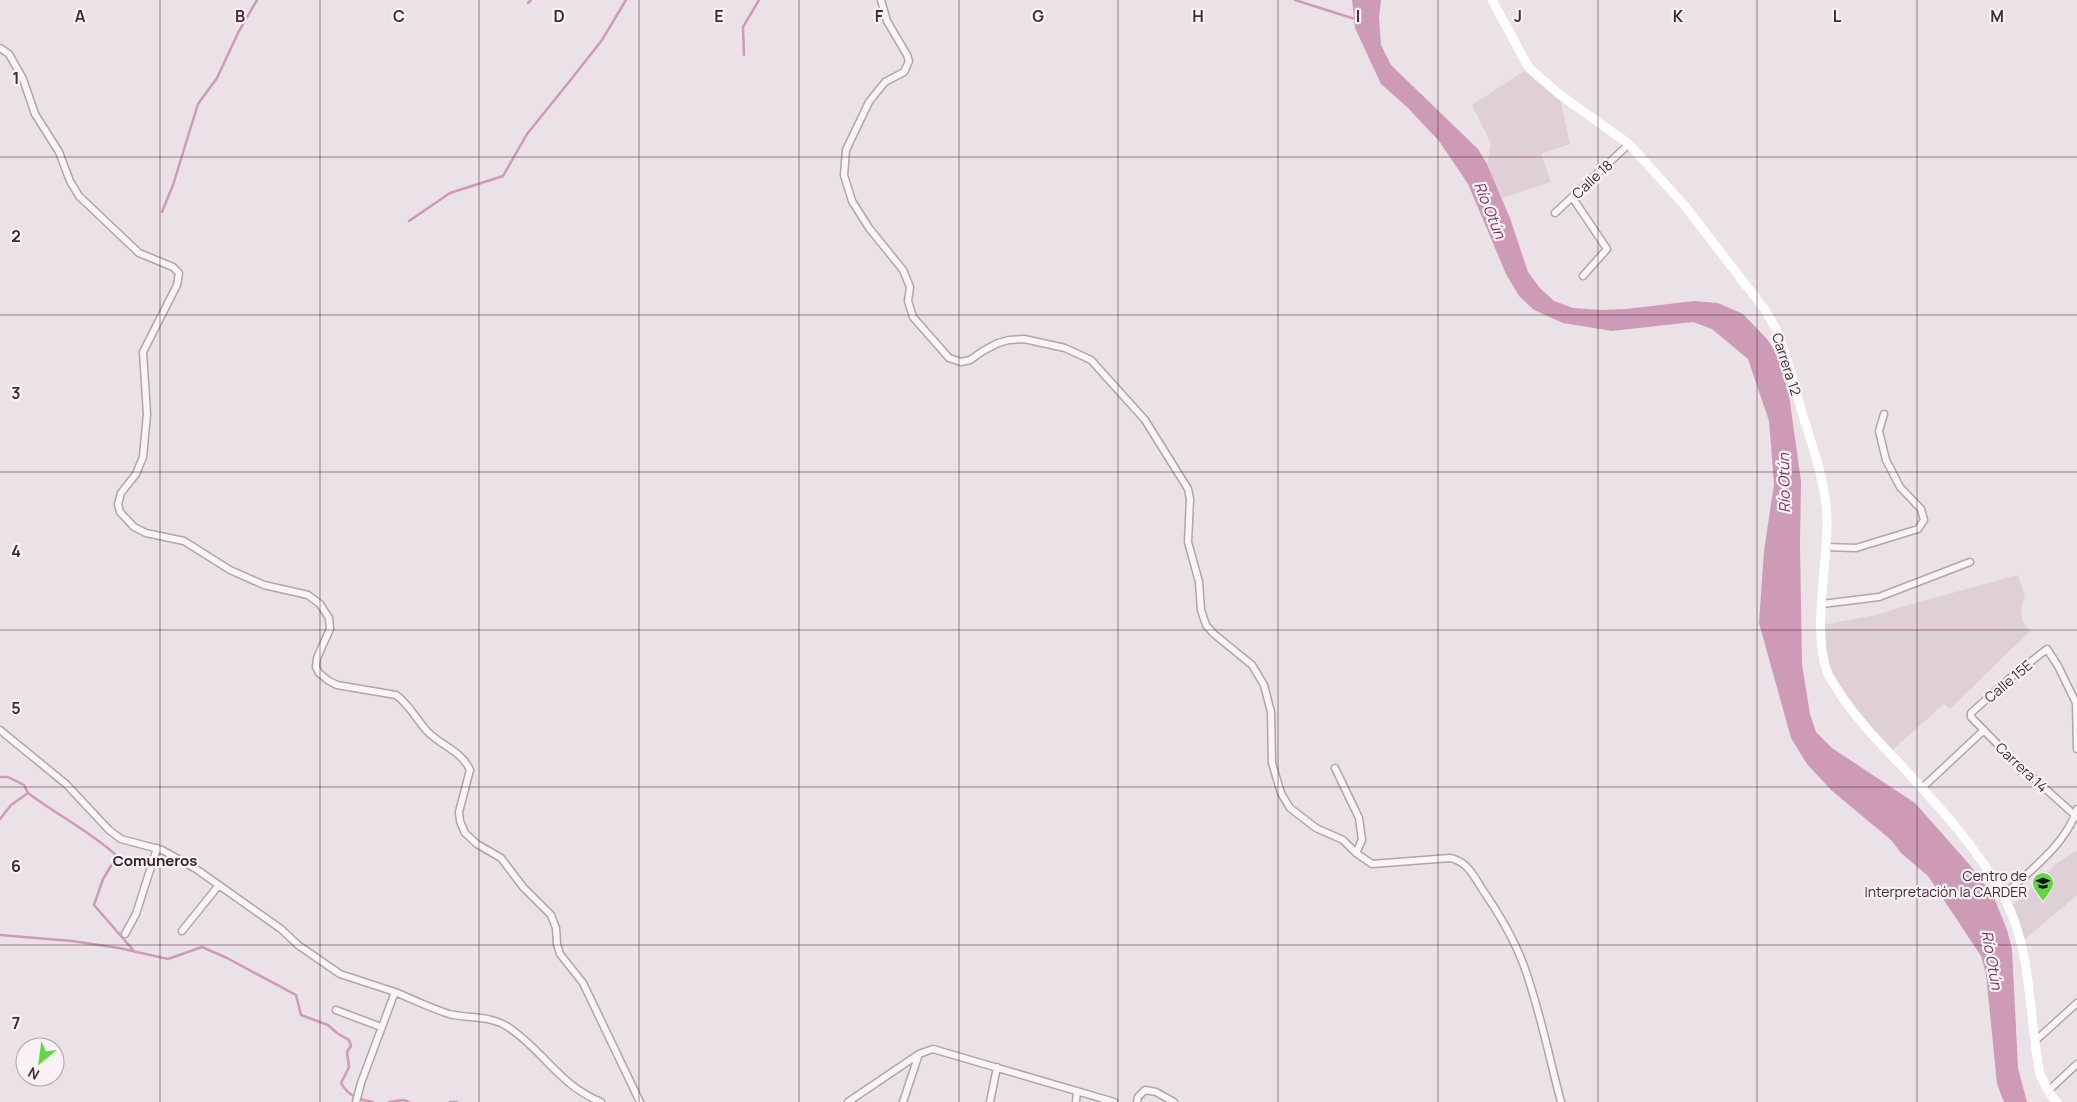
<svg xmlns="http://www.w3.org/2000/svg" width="2077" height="1102" font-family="Manrope,sans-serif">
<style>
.built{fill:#ded0d6}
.water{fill:#ce9bb7}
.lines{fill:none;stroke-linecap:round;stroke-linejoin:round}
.stream{stroke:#ce9bb7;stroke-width:2.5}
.street-casing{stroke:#b3a3aa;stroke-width:9}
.street{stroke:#f9f5f7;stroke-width:6}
.secondary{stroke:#fff;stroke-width:9}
.grid{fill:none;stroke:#452935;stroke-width:1;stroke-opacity:0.55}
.labels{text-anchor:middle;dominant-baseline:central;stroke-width:4.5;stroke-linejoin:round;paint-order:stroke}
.street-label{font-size:14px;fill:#452935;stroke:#f8f2f5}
.poi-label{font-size:14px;fill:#452935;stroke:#f8f2f5;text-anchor:end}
.water-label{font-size:15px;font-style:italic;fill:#7c3057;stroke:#f8f2f5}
.neighbourhood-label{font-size:15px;font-weight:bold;fill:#361b26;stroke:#f8f2f5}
.grid-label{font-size:16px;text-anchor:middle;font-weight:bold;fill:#452935;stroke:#f8f2f5;stroke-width:4.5;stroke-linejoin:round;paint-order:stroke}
</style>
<rect width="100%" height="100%" fill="#ebe2e7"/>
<path class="built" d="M1529,68l30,26 11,50 -29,10 10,28 -49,16 -15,-34 4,-21 -19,-38z
M2018,575l7,22 -4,10 1,14 8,10 -80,78 -6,-5 -55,49 -61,-79 -6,-49 54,-10 32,-10z
M2077,850v45l-56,48 -12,-34 49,-47z"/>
<path class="water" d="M1352,0h29l-2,18 2,27 10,20 87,84 9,15 23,54 18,54 12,16 14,13 19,7 27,2 26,-1 68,-8 24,2 25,11 24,25 13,20 9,36 12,86 -1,64 2,119 8,50 6,18 16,16 83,55 54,61 24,31 14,35 5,19 6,119 9,34h-23l-7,-18 -11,-110 -5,-18 -53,-80 -27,-23 -10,-13 -60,-50 -24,-26 -16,-26 -32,-115 5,-72 10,-67 -5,-63 -21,-62 -36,-30 -19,-7 -81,9 -49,-8 -29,-13 -15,-14 -13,-22 -38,-90 -29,-43 -32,-34 -26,-23 -26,-56z"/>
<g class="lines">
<path class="stream" d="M1295,0l60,19
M528,3l3,-3
M744,55l-1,-28 16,-27
M162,212l11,-27 25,-81 19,-26 22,-47 18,-31
M409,221l41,-28 53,-17 24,-42 42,-52 33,-42 24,-40
M0,777h8l16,8 4,8
M0,819l11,-14 17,-12c29,22 62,38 89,63l-14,23 -9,26 40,46
M0,935l72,6 47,7 49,11 34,-12 25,11 69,37 5,20 27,10 9,8 12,7 2,6 -4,6 2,15 -8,16c8,14 17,16 32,19
M389,1102l14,-2 6,2
M450,1102h7"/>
<g class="street-casing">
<path id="street" d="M881,0l6,21 20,34 2,6 -5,11 -19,10 -16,20 -23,48 -2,25 8,26 17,27 34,42 7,17 -2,14 5,16 36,41 12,4 9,-2 13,-9 15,-8 11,-3 15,-1 41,9 26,12 54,60 43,69 2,10 -2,43 11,40 2,28 5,15 8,9 38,31 12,20 7,27 1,51 9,30 9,15 26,20 27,12 13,13 16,11 78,-6c17,3 24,18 32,31 16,23 32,50 42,77 16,44 25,91 37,136
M0,48l9,6 14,25 12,35 24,38 11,29 9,15 60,57 34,14 6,6 -2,12 -34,67 4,62 -4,43 -7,17 -15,19 -3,11 2,8 14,15 12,6 38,8 46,29 34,15 44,10 12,9 9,14 1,11 -13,29 -1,9 3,6 10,8 8,4 59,10c13,9 20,24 31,36 14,15 34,19 43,39l-11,42 1,9 5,12 12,11 24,14 22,29 28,28 5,13 1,16 3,10 23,29 57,119
M1572,197l35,52 -24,27
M1555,213l74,-69
M1826,547l30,1 62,-19 6,-9 -3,-11 -21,-22 -14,-27 -7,-29 5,-17
M1822,604l57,-7 91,-35
M0,730l66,54 43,46 12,9 41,11 34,19 85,60 17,16 42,29 55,18
M2077,749l-1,-46 -18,-37 -11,-17 -37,29 -39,35v4l40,41 66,59
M1335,768l24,50 3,22 -6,13
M1922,788l62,-58
M2003,896c26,-25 63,-51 74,-87
M182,931l37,-46
M125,934l11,-20 21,-66
M336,1010l45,17
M2035,1041l42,-38
M2048,1091l29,-27
M356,1102l5,-19 34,-91c17,7 35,16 54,22 20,5 41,1 59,13 35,23 52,59 93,75
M848,1102l71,-48
M903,1102l16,-48 14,-5 181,53
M990,1102l7,-35
M1076,1102l1,-11
M1137,1102l1,-5 7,-7 11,2 18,10"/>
</g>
<use href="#street" class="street"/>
<path class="secondary" d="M1492,0l37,68 30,26 70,50 56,62 80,104 11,19c12,29 19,60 28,90 10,32 22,66 23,100 1,44 -15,113 0,152 2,7 8,14 12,21 17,26 37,47 58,69 39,42 80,86 107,136 29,55 24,118 36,177l8,17 9,11"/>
</g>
<path class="grid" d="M160,0v1102M320,0v1102M479,0v1102M639,0v1102M799,0v1102M959,0v1102M1118,0v1102M1278,0v1102M1438,0v1102M1598,0v1102M1757,0v1102M1917,0v1102M0,157h2077M0,315h2077M0,472h2077M0,630h2077M0,787h2077M0,945h2077"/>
<defs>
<g id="school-pin" transform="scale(1.125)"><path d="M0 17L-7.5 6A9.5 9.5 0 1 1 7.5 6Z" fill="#61d840" stroke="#f8f2f5"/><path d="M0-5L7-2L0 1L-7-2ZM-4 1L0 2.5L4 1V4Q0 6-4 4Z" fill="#111"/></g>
</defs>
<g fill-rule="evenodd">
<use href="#school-pin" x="2043" y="883"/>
</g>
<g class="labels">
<g class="street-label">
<text transform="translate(1592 179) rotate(-43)">Calle 18</text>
<text transform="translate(1787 364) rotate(72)">Carrera 12</text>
<text transform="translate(2008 681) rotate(-40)">Calle 15E</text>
<text transform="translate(2022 767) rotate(43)">Carrera 14</text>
</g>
<g class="poi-label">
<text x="2027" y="875">Centro de<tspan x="2027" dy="16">Interpretación la CARDER</tspan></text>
</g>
<g class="water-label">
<text transform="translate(1490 210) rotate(68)">Río Otún</text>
<text transform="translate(1784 483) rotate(-91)">Río Otún</text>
<text transform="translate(1992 960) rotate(80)">Río Otún</text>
</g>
<g class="neighbourhood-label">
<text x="155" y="860">Comuneros</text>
</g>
</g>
<g class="grid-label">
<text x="80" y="22">A</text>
<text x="240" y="22">B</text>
<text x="399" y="22">C</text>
<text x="559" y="22">D</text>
<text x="719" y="22">E</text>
<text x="879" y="22">F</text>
<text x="1038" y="22">G</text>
<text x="1198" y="22">H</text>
<text x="1358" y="22">I</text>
<text x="1518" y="22">J</text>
<text x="1678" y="22">K</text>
<text x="1837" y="22">L</text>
<text x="1997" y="22">M</text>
<text x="16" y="84">1</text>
<text x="16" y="242">2</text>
<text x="16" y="399">3</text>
<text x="16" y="557">4</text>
<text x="16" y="714">5</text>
<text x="16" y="872">6</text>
<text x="16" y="1029">7</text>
</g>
<g transform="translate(40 1062) rotate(209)"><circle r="24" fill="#f8f2f5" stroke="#b0a2a8"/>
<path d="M0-4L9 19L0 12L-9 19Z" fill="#61d840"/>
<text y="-8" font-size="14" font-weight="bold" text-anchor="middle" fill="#452935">N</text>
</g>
</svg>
